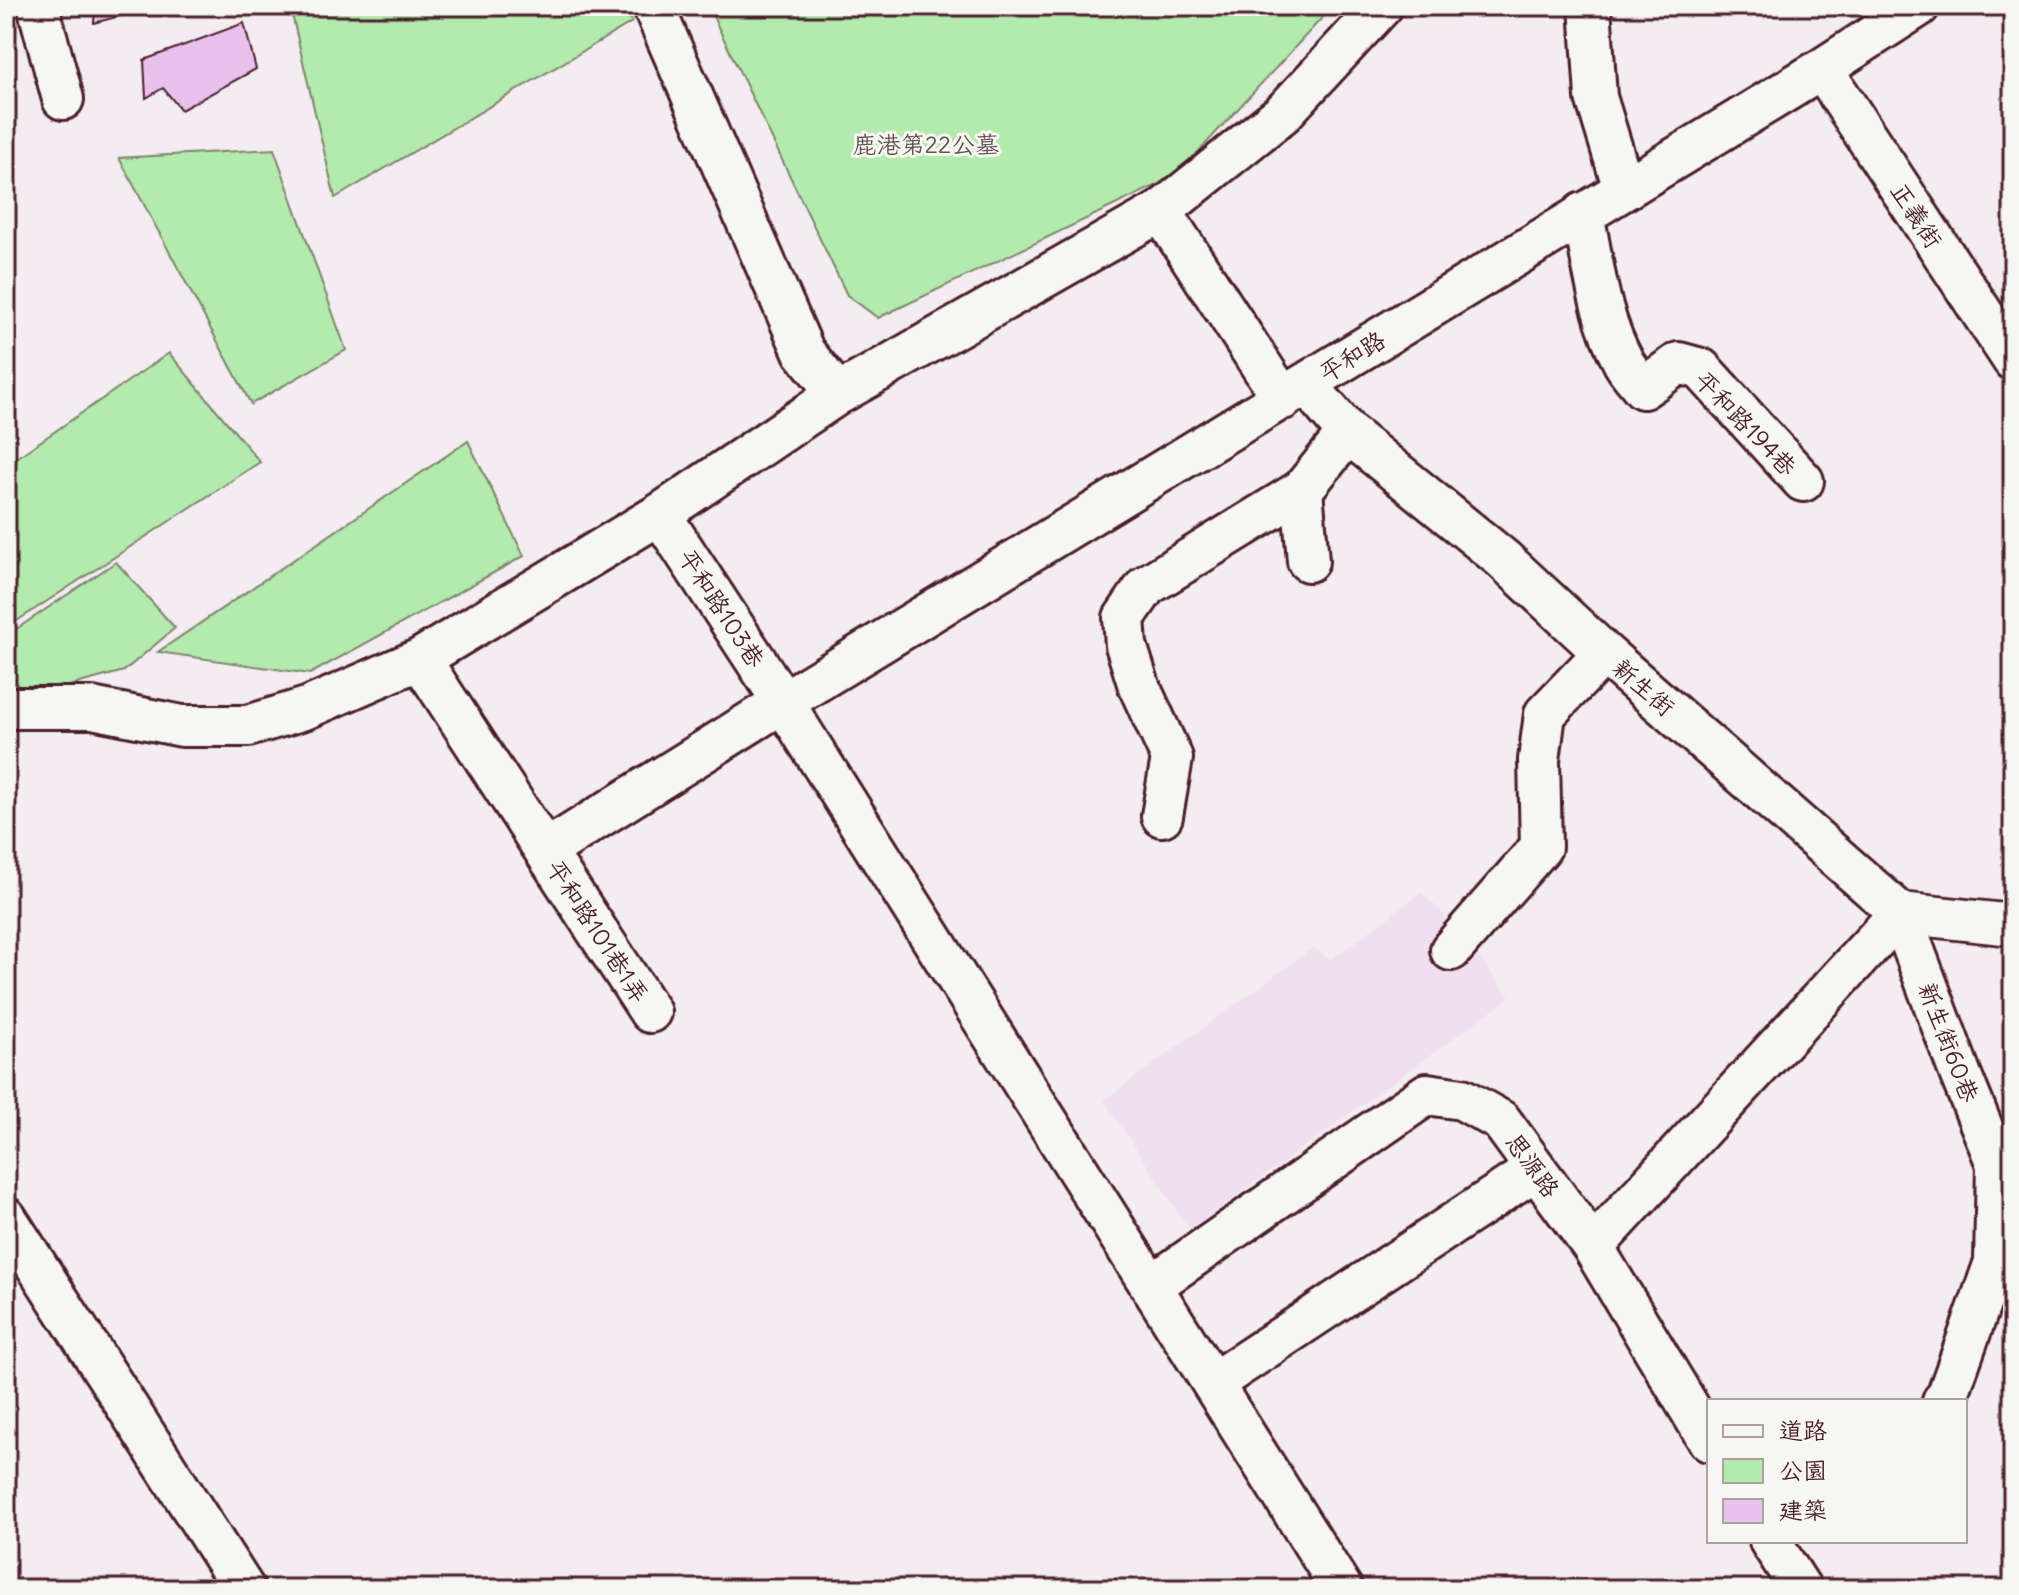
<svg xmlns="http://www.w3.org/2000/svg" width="2019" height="1595" font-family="Delius,'LXGW WenKai TC',sans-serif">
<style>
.built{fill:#f0dff0}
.green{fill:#b3eaad;stroke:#7e846c;stroke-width:2}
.building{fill:#e8c2ec;stroke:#4a1f2b;stroke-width:2}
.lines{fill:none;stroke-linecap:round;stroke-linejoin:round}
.minor-casing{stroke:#4a1f2b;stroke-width:46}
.minor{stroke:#f6f6f2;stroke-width:40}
.labels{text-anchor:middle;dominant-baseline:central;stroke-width:6;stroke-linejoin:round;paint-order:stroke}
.park-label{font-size:24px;fill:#64524c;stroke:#f6f6f2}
.street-label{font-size:24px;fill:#4a1f2b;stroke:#f6f6f2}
</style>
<rect width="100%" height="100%" fill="#f3ecf1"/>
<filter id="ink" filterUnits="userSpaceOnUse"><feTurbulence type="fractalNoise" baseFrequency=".0125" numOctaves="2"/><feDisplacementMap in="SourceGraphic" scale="16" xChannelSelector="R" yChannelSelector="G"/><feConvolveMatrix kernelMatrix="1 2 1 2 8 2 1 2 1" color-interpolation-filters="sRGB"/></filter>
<g filter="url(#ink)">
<path class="built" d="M1422,892l31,33 57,72 -320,233 -86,-130 209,-152 18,12z"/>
<path class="green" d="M290,6h335l7,16 -297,176z
M708,6h625l-157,170 -298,142 -31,-23z
M274,149l72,201 -95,54 -132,-246z
M169,353l91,109 -254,166v-163z
M468,441l56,115 -214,118 -152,-22z
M116,562l59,66 -51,43 -118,32v-67z"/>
<path class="building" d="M95,6h62l-63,17z
M244,23l12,46 -75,41 -18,-22 -17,10 -2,-38z"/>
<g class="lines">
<g class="minor-casing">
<path id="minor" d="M38,6l25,93
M653,6l151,346 34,42
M1590,6l6,91 28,92
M1822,69l191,291
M1161,211l122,188
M1583,213c10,51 16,105 41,150 5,9 13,17 19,25l36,-25 22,6 102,112
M1306,384l42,49 155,126 101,94 296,260 113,12
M660,514l123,188 559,887
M1308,561l-6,-71 46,-57
M420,659l230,353
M6,708h86l90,18h66l59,-18 113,-49 240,-145 178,-120 323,-183 122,-98 99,-107
M1162,816l10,-58 -33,-72 -13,-41 -2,-27 22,-32 156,-96
M545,851l238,-149 1039,-633 97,-63
M1451,950l90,-103 -2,-87 6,-46 59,-61
M6,1218l238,371
M1593,1247l307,-334 60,160 37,91 -2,98 -48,135 -4,4
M1151,1286l276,-192 35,5 39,22 92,126 116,194
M1213,1383l323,-214
M1770,1541l31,48"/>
</g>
<use href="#minor" class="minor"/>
</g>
</g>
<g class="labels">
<g class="park-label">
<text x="926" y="144">鹿港第22公墓</text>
</g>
<g class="street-label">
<text transform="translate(1917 215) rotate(57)">正義街</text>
<text transform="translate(1352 356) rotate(-32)">平和路</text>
<text transform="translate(1746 423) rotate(46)">平和路194巷</text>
<text transform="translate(722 608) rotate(57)">平和路103巷</text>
<text transform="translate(1644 687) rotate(41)">新生街</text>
<text transform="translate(598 931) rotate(57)">平和路101巷1弄</text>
<text transform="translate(1949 1042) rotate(69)">新生街60巷</text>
<text transform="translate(1533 1165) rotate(54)">思源路</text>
</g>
</g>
<rect width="2019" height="1595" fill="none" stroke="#f6f6f2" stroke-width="32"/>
<rect x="16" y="16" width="1987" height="1563" fill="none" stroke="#4a1f2b" stroke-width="3" filter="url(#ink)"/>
<rect x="1707" y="1399" width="260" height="144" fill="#f6f6f2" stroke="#b1a0a2" stroke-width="2"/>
<rect x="1723" y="1425" width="40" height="12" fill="#f6f6f2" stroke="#b1a0a2" stroke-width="2"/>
<text x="1779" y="1439" font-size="24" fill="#4a1f2b">道路</text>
<rect x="1723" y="1459" width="40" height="24" fill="#b3eaad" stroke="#b1a0a2" stroke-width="2"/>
<text x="1779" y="1479" font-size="24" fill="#4a1f2b">公園</text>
<rect x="1723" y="1499" width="40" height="24" fill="#e8c2ec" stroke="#b1a0a2" stroke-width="2"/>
<text x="1779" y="1519" font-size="24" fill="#4a1f2b">建築</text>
</svg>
